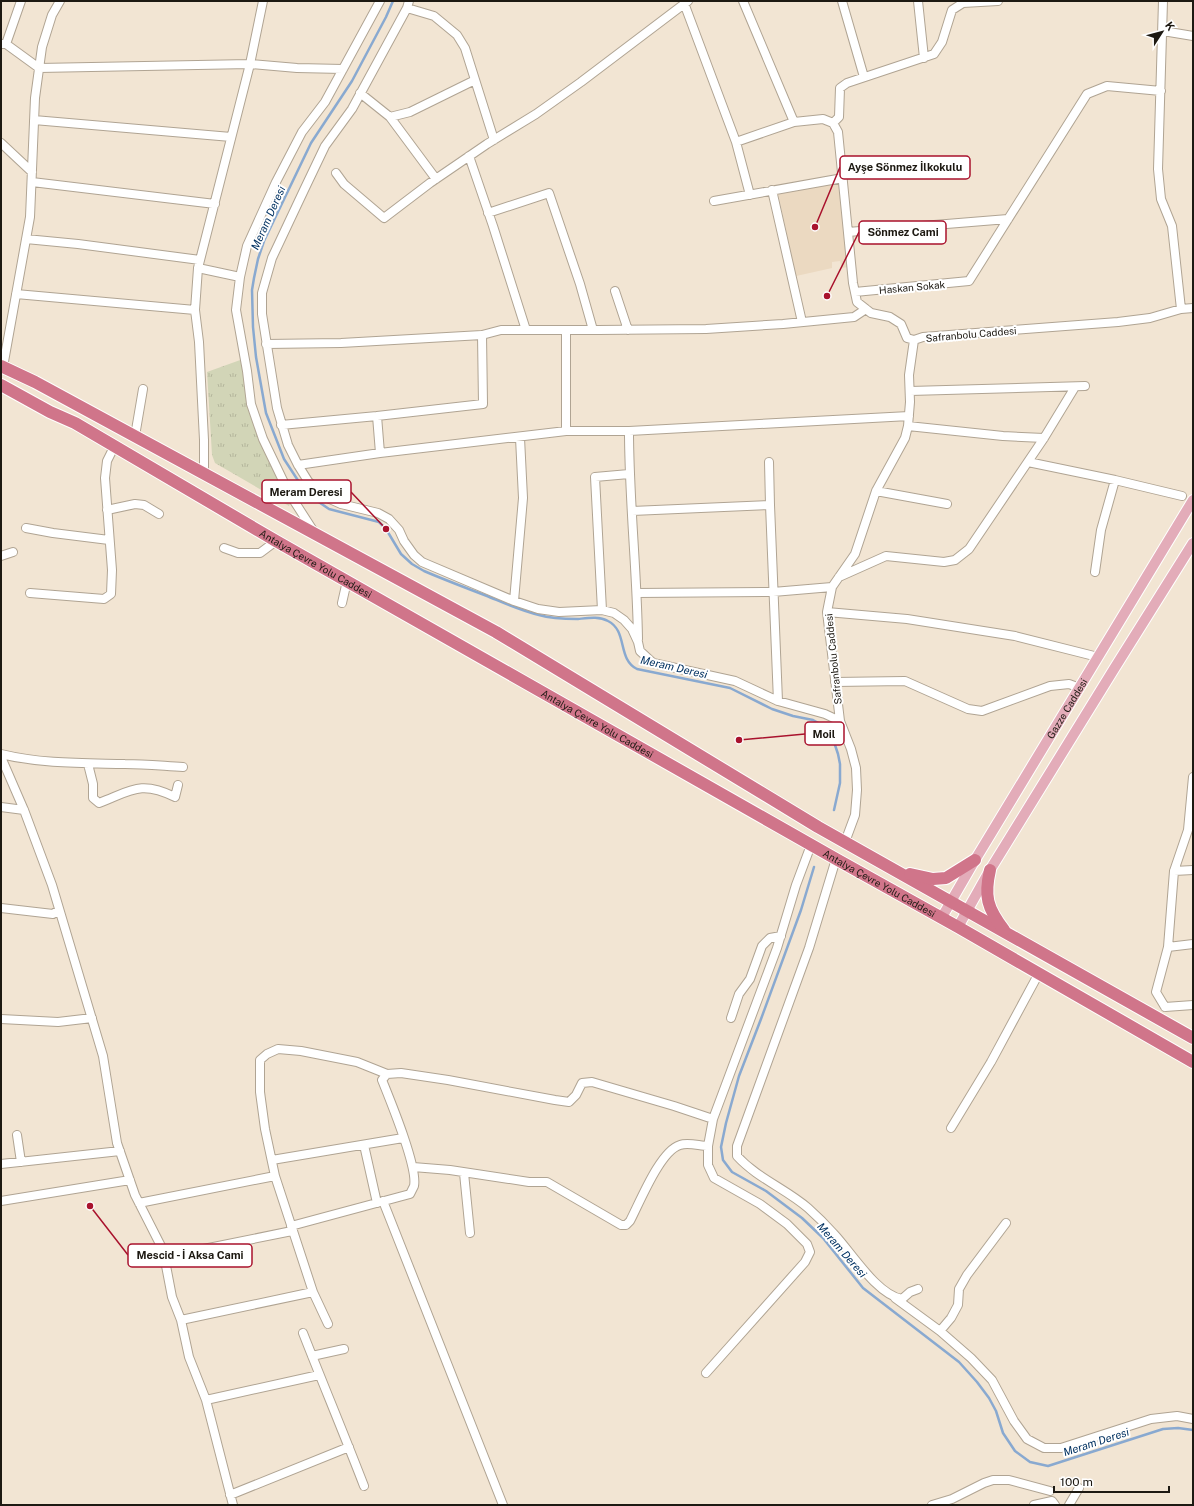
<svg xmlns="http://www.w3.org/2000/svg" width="1194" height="1506" font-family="'Public Sans',sans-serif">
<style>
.built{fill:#ebd9c1}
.grass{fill:url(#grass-tufts)}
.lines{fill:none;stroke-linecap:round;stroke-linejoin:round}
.stream{stroke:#89a9d0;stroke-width:2.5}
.minor-casing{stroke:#b0a493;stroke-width:10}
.major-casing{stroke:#fff;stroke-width:12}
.highway-casing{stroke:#fff;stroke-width:14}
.minor{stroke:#fff;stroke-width:8}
.major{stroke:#e3acb9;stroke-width:10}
.highway{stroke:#d0758a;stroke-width:12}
.labels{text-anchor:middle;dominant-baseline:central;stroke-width:4;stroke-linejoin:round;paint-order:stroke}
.street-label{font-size:10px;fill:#1d1912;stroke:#fff}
.water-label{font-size:11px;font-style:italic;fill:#013161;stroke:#fff}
.leader{fill:none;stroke:#a9122d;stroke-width:1.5}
.callout-dot{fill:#a9122d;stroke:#fff;stroke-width:1.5}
.callout{fill:#fff;stroke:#a9122d;stroke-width:1.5}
.callout-label{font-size:11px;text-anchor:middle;font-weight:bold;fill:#1d1912}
</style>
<defs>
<pattern id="grass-tufts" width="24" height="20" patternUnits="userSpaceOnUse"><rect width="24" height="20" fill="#d2d5b7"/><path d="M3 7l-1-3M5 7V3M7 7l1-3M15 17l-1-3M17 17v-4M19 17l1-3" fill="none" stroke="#b4b69c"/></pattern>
</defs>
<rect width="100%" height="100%" fill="#f2e5d3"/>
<path class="built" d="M839,182l9,85 -6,1 -2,-7 -8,1v6l-36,8 -18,-83z"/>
<path class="grass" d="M243,359l5,35 24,70 18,39 -1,3 -74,-43 -3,-8 -5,-83z"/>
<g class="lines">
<path class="stream" d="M393,1l-7,16 -34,64 -41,62 -47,98 -6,18 -4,19 -2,12 1,37 3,30 10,56 18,46 15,23 11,14 19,13 50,13 7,7 15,25 11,10 12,7c21,9 42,17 63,25 17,7 34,15 52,19 13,4 26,4 39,4 10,-1 21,-3 30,2 20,10 9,38 29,48l93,19 42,21 21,7 20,4 9,5 11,14 5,15 2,10v19l-6,27
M814,867l-13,43 -40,109 -22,57 -13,47 -5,24 2,13 9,12 34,19 36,27 21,20 40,50 96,74 18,20 12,16 7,13 7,22 12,18 15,11 18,4 115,-37 15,-1 15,2"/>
<g class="minor-casing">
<path id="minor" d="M409,1l-2,7 -55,101 -27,37 -21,44 -32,68 -10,35v21l15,94 11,37 10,20 10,16 15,15 18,8 37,9 11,6 10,11 5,11 10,14 8,7 92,39 24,8 21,3 43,-2 12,3 10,7 8,9 6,13 2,9 13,12 82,18 43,20 47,13 15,7
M743,1l51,121 29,-3 10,4 5,9 15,151 4,19 14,11 19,4 11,7 6,14 7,2
M842,1l22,76
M918,1l6,57
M1163,1l-5,168 3,30 11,27 9,83
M684,3l52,139 14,53
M407,8l27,8 23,19 8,13 29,92
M1163,31l30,5
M1,44h5l33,24 211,-4 47,4 46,1
M6,44l15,-43
M360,93l30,24 46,62
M390,117l20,-5 65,-32
M34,120l197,17
M833,123l6,-6 1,-29 7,-5 87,-29 8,-12 10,-32 11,-7 35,-2
M736,142l58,-20
M1,143l31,29
M469,156l24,70 33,104
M336,173l8,11 40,34 46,-35 57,-39 49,-30 45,-32 107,-81
M32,182l183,22
M772,190l30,132
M714,201l129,-23
M488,213l61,-20 31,91 13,46
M848,232l160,-13
M26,239l52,5 122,16
M198,268l42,9
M615,291l13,39
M855,292l114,-11 118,-187 20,-8 54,5
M16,294l179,16
M566,330v101
M266,344l75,-1 141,-8 19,-5h97l108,-1 77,-5 71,-7 12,-8
M3,367l27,-150 5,-119 7,-51 10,-32 8,-14
M910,391l175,-5
M281,425l96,-9
M908,426l95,10 41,2
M629,431c0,69 8,139 9,208
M135,436l8,-47
M380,453l-3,-37 106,-12 -1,-69
M769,462l1,43
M1028,462l87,18 67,16
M298,465l82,-12 186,-22h63l280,-15
M204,474v-34l-5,-98 -4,-32 3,-42 52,-204 13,-63
M876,491l71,13
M107,510l28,-6 9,1 15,9
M632,511l138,-6 8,196
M26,528l27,5 56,7
M314,532l-25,-39 -26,-54 -12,-35 -4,-33 -11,-61 4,-33 7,-31 29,-64 26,-50 23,-30 55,-101
M224,548l14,5h22l16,-12
M1,556l12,-4
M1095,572l6,-42 14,-50
M839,577l47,-21 58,6 11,-2 14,-11 75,-111 31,-51
M30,593l74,6 7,-5 1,-24 -7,-92 2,-17 7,-14
M637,593l136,-1 59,-5
M514,601l9,-103 -3,-60
M342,603l5,-22
M602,610l-7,-133 34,-3
M827,612l80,7 108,17 83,21
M835,682l70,-1 63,28 14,2 68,-25 19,-2 11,4
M1,754c41,10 82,9 124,10 20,0 39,2 58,3
M1,757l23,53 28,75 51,171 14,87 18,52 28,55 9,47 9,23 8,37 17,43 27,105
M88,764l5,20v14l6,5c32,-12 41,-23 76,-6l3,-12
M1,807l23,3
M845,842l10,-27 2,-25 -1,-22 -5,-19 -11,-28 -13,-109 5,-25 23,-33 21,-63 29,-53 3,-12 2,-24 -1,-27 5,-35 9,-3 195,-15 32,-4 31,-9 12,-1
M836,859l-27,89 -72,198v10c20,22 49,33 71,52 9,8 18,17 26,26 17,18 43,61 68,65l8,-7 8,-3
M1174,871l19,-1
M1,908l52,6 6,-4
M1168,947l25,-3
M1165,1007l-9,-15 12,-45 6,-76 14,-41 5,-53
M1165,1007l28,-2
M731,1018l8,-24 11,-15 12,-33 8,-8 11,-2
M1,1019l57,3 34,-4
M951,1128l40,-66 48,-89
M17,1135l4,27
M364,1145l13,58
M272,1160l131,-22
M1,1164l119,-13
M413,1167l37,3 79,12h18l74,43h5l4,-4c10,-19 30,-70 50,-76 8,-3 20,1 28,1
M464,1173l6,60
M1,1201l129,-21
M383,1201l120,304
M139,1203l136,-27
M291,1226l119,-32c1,-2 3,-6 4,-8 4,-19 -24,-86 -32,-106l5,-6 14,-1 47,7 107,20 14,2 7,-7 6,-12 10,-1 82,24 39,13
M164,1257l128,-26
M895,1298l45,33 31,27 21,22 22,41 13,18 17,9h17l90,-29 26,-3 16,3
M181,1320l132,-28
M328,1324l-15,-32 -38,-116 -10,-47 -5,-37v-32l7,-6 11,-5 23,2 56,11 30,12
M940,1331l11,-13 7,-13 1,-16 8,-14 39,-52
M303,1333c20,51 41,101 61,153
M312,1356l32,-7
M706,1373l99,-111 5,-10 -3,-8 -20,-20 -27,-20 -46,-26 -6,-13v-19l5,-27 64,-171 19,-63 15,-40
M206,1400l113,-25
M230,1495l119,-48
M932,1505l20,-6 32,-16 9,-3h16l41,11
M1034,1505l18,-4 3,4
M1069,1505l10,-17"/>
</g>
<g class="major-casing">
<g id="major">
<path id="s1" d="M942,917l33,-57 218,-360"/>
<path d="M958,927l32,-57 124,-201 79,-126"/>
</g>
</g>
<g class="highway-casing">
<g id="highway">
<path d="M1,366l34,16 461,250 322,195 375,211"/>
<path id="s2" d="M1,385l49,27 25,11 201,118 560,318 122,68 235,135"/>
<path d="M990,870c-6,26 -3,38 14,60"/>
<path d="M910,874l23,5 13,-1 29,-18"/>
</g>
</g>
<use href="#minor" class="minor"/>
<use href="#major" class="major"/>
<use href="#highway" class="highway"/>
</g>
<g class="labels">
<g class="street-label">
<text transform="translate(912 287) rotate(-5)">Haskan Sokak</text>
<text transform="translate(971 334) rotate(-5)">Safranbolu Caddesi</text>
<text stroke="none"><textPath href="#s2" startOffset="362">Antalya Çevre Yolu Caddesi</textPath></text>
<text transform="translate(833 659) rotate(-96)">Safranbolu Caddesi</text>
<text stroke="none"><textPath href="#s1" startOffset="243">Gazze Caddesi</textPath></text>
<text stroke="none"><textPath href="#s2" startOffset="686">Antalya Çevre Yolu Caddesi</textPath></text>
<text stroke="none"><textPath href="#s2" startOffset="1010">Antalya Çevre Yolu Caddesi</textPath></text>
</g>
<g class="water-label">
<text transform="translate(268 218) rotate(-66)">Meram Deresi</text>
<text transform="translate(674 667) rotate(13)">Meram Deresi</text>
<text transform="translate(842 1250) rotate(49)">Meram Deresi</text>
<text transform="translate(1096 1442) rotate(-18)">Meram Deresi</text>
</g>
</g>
<path class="leader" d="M815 227L840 167M827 296L859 232M386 529L351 492M739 740L805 734M90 1206L128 1255"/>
<g class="callout-dot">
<circle cx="815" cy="227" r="4"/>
<circle cx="827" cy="296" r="4"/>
<circle cx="386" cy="529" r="4"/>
<circle cx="739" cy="740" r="4"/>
<circle cx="90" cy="1206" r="4"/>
</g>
<g class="callout">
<rect x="840" y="156" width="130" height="23" rx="4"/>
<rect x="859" y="221" width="87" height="23" rx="4"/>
<rect x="262" y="480" width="89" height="23" rx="4"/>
<rect x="805" y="722" width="39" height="23" rx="4"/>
<rect x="128" y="1244" width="124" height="23" rx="4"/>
</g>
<g class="callout-label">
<text x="905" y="171">Ayşe Sönmez İlkokulu</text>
<text x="903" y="236">Sönmez Cami</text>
<text x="306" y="496">Meram Deresi</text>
<text x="824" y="738">Moil</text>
<text x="190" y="1259">Mescid - İ Aksa Cami</text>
</g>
<rect width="1194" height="1506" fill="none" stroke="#1d1912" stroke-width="4"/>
<g transform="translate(1162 32) rotate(54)" stroke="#ffffff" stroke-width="3" paint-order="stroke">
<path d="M0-3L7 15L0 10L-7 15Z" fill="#1d1912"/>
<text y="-6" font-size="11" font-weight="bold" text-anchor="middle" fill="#1d1912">K</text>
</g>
<path d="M1054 1486v6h115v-6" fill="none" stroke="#1d1912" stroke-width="2"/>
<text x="1060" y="1486" font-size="12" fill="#1d1912" stroke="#ffffff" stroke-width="3" paint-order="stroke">100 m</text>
</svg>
